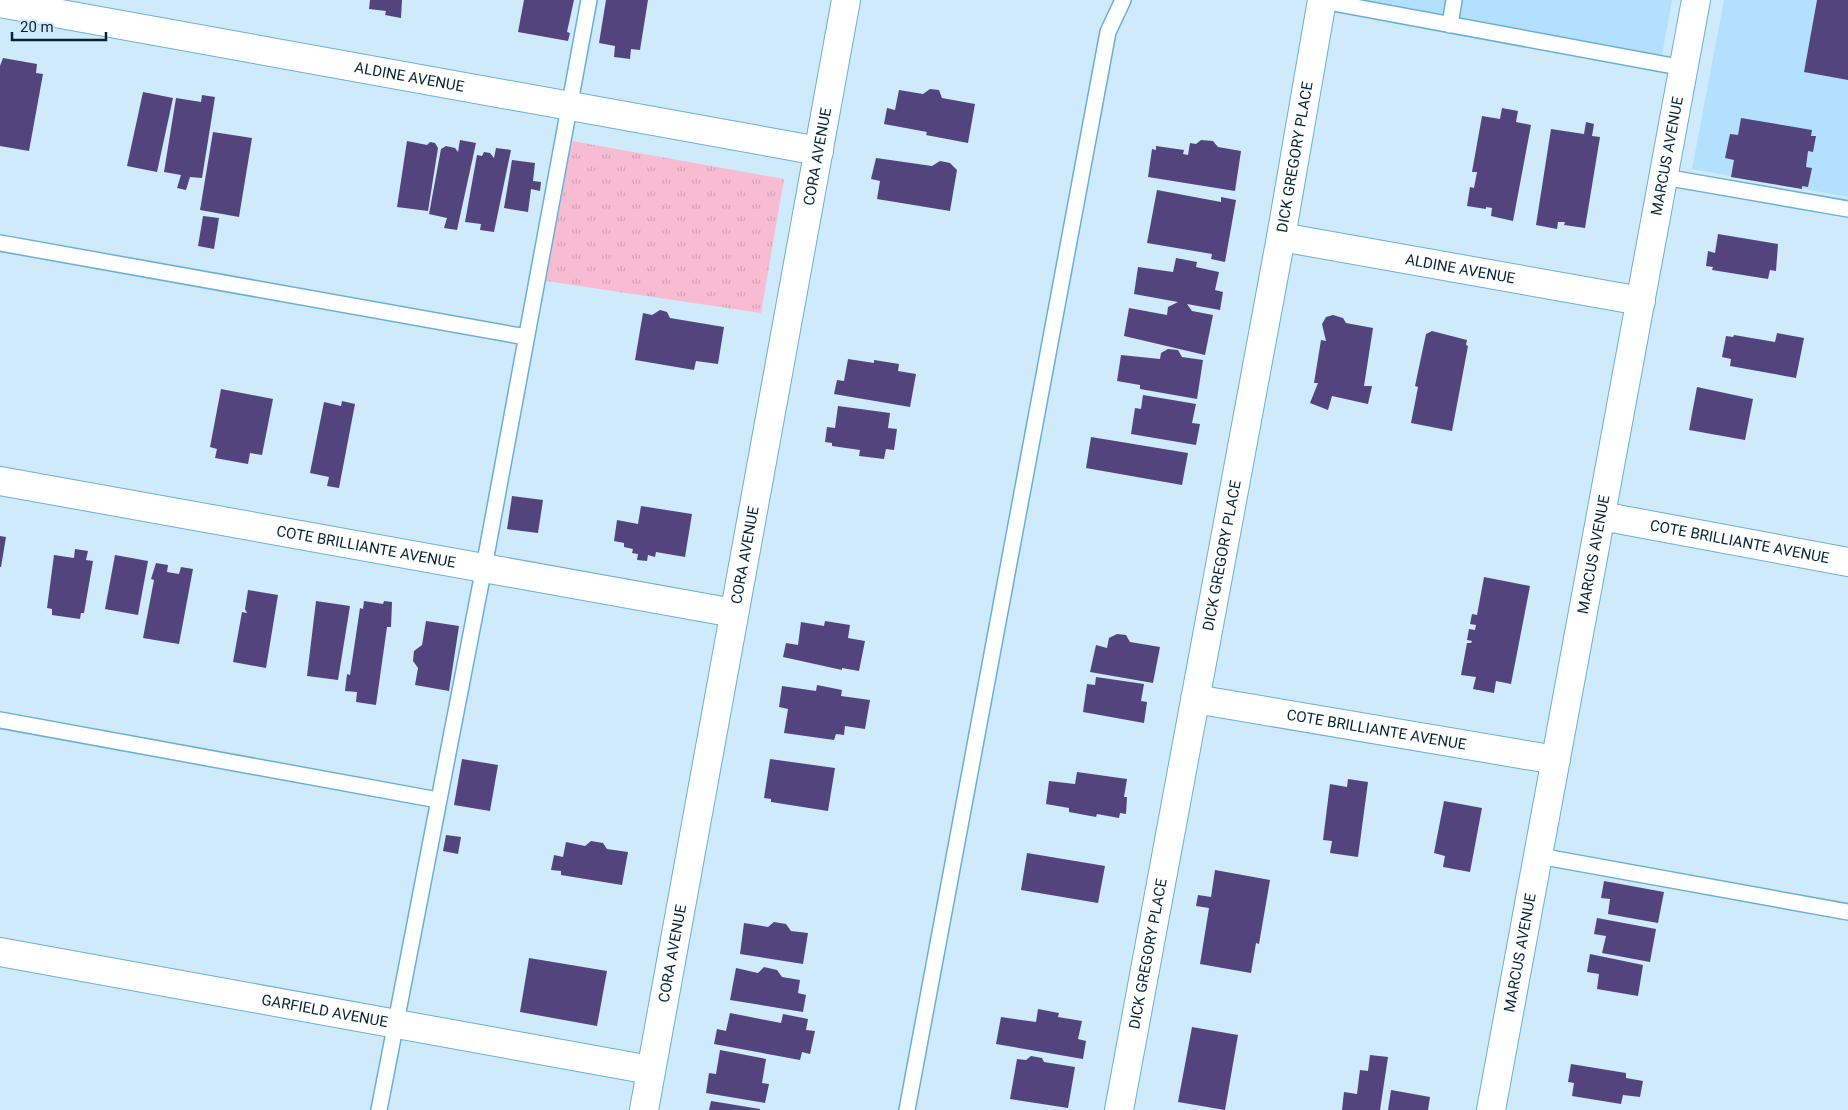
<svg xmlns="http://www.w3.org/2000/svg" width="1848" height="1110" font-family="Roboto,sans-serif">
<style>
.built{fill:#b3e1fd}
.grass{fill:url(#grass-tufts)}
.building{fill:#54447d}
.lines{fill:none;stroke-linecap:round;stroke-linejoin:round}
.lane-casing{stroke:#69afd7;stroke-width:18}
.street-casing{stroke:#69afd7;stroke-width:30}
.secondary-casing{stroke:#69afd7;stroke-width:30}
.lane{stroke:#fff;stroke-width:15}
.street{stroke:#fff;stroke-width:28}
.secondary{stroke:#fff;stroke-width:28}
.labels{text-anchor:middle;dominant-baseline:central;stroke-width:5;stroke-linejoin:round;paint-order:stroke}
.street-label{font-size:15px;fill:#062534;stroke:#cfeafb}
</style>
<defs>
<pattern id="grass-tufts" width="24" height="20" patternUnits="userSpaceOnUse" patternTransform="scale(1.25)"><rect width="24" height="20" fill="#f8bcd2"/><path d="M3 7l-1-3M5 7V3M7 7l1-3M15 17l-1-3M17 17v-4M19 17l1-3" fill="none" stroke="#d3a1b5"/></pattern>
</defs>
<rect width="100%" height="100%" fill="#cfeafb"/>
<path class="built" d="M1348,0h324l-10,55 -314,-53z
M1724,0h124v197l-156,-28z"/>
<path class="grass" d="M572,141l212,38 -23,134 -215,-32z"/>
<path class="building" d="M370,0h32l-1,18 -16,-3 1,-4 -17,-2z
M524,0h50l-7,32 3,1 -2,8 -50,-9z
M606,0h42l-8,50 -9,-1 -1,10 -16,-2 1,-11 -16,-3z
M1817,0h31v80l-44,-8z
M3,58l34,6 -1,9 7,1 -14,77 -29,-5v-80z
M930,89l9,1 3,8 33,6 -7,39 -42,-8 1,-3 -43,-8 3,-16 8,2 4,-20 24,4z
M143,92l30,6 -16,74 -30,-6z
M202,95l13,2 -13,81 -12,-1 -4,13 -9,-2 4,-13 -17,-3 12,-74 25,4z
M1502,108l16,3 -2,11 15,3 -18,96 -22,-5 1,-8 -6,-1v2l-19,-3 3,-19 4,1 3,-16h-5l10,-56 18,3z
M1741,118l71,12 -1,6h5l-3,16 -5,-1 -2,16 6,1 -4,19 -6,-1v3l-71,-12 3,-17 -9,-2 5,-24 8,1z
M1586,122l8,2 -2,12 8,1 -15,91 -21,-3 1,-3h-7l-1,7 -21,-4 15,-96 33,5z
M213,132l39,6 -13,79 -39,-7z
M460,140l16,3 -19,87 -13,-2 3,-10 -18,-4 12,-65 5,-3 9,2 3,4z
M1201,140l12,1 5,6 23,4 -6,40 -87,-14 4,-28 4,1v-4l28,4 -1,4 5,1 2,-12 6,1z
M407,141l20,4 3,-3 5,1 3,5 -10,63 -31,-4z
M496,148l15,2 -17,82 -14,-2 1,-6 -16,-2 12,-67 5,1 2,-4 6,1 4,5z
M876,158l56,8 8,-5 10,2 7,7 -7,41 -73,-12 3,-18 -9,-2z
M512,160l23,3 -2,18 8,1 -1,9 -9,-2 -3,23 -24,-4z
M1157,190l64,12v-5l15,3 -11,62 -14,-3 1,-5 -65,-11z
M203,216l16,2 -5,31 -16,-3z
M1718,234l60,10 -2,27 -6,-1 -2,9 -56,-9 1,-3 -7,-1 2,-15 7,2z
M1176,258l21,4 -1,5 23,5 -4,18 8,2 -3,18 -33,-6 5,7 21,4 -8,40 -81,-19 5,-28 38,7 1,-8 10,-5 -44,-8 4,-27 35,5z
M660,310l7,2 3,6 54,9 -6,37 -22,-3 -2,9 -59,-10 8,-47 9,2z
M1333,315l10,3 3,5 27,5 -9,58h8l-4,18 -36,-8 -4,14 -18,-7 8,-20h-4l7,-43 5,1 -4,-17 4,-7z
M1432,331l35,9 -1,5 2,1 -16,85 -41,-8 7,-36 -3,-1 11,-52z
M1777,333l27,5 -8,40 -66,-12 1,-7 -9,-2 4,-21 7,1 1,-2 41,7z
M1168,349l10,1 4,7 21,3 -6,39 -57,-10v-4l-23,-4 4,-26 39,4 1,-6z
M848,359l26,4v-3l25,4 -1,7 18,3 -6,33 -76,-13 3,-14 7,1z
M1697,387l56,12 -8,41 -56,-10z
M221,389l52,10 -11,56 -12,-2 -2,11 -33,-6 2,-9 -7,-2z
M1143,395l53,9 -4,19 8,1 -4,21 -65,-11 4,-26 6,1z
M342,401l13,3 -16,84 -12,-2 2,-9 -19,-4 14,-71 17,4z
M838,406l52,7 -2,15 9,1 -3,21 -8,-1 -2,10 -25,-3 1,-6 -28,-4v-3l-7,-1 2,-15 8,1z
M1091,437l97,16 -6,32 -96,-17z
M512,496l31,4 -5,33 -31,-4z
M641,506l51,8 -7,43 -29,-5 -1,5 -7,-2 -1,6 -10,-1 1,-6 -6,-1 1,-4 -9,-2v-4l-10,-2 3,-21 21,4z
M0,536l6,1 -5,30h-1z
M75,549l13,2 -2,9 7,1 -9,52h-3l-1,6 -28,-4v-6l-5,-1 7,-53 20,3z
M115,555l33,6 -10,54 -33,-6z
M156,563l12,2 -1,7 12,2 2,-7 12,2 -14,75 -36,-6 11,-58 -3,-1z
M1484,577l46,9 -19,98 -15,-3 -2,12 -21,-4 3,-12 -15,-2 6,-32h4l1,-2 -5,-1 2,-11 6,1 1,-5 -6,-1 2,-10 5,1z
M248,590l30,5 -12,73 -33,-6 9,-50 5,1 -2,-4z
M316,601l34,5 -12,74 -31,-4z
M364,601l19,3 1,-3 8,1 -1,25h-4l-11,78 -20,-3 1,-10 -12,-1 2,-17 3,1 10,-67 3,1z
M426,621l33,5 -10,65 -34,-6 3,-17 -5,-7 1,-10 8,-6z
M825,621l25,4 -2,13 17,3 -6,30 -17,-3v2l-59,-13 3,-14 12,2 3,-23 23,4z
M1117,634l9,1 4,7 30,5 -7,36 -63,-11 6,-27 11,3 2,-10z
M1096,677l48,7 -3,17 6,1 -3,21 -61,-11 4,-28 8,1z
M817,685l25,5 -1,6 29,4 -5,29 -20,-3 -1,9 -8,-1 -2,6 -50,-7 4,-24 -9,-2 3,-21 34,5z
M462,759l36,6 -8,46 -36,-6z
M770,759l65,9 -7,43 -57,-9v-3l-7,-1z
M1077,772l50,7 -3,18h3l-1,17 -6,-1 -1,5 -22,-4 -1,3 -27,-5v-4l-23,-4 3,-23 26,3z
M1348,779l20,3 -10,75 -28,-4 2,-12 -9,-1 7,-56 17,3z
M1444,801l38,7 -12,64 -27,-5 2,-11 -11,-3z
M446,835l15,2 -3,17 -15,-3z
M591,841l12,2 4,6 21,3 -6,33 -61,-10v-4l-10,-1 3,-15 9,2 3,-15 19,4z
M1027,853l78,13 -7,37 -77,-13z
M1215,870l55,10 -11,64 -3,-1 -5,30 -51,-9 9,-56 -13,-2 2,-11 13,2z
M1604,881l60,11 -6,31 -50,-9 2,-15 -9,-1z
M1597,918l59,11 -6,33 -48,-9 4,-17 -12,-2z
M774,922l12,2 5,7 17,2 -5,31 -63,-10 4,-31 24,4z
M1590,954l53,11 -5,31 -41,-7 2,-15 -12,-2z
M529,958l78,13 -10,55 -77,-14z
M764,967l13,3 5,7 18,3 -2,13 8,2 -3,17 -73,-12 6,-32 22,5z
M1038,1009l21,4 -1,4 24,4 -4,18 8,2 -3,18 -87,-15 5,-27 35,5z
M730,1013l51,10 2,-9 25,5 -2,11 9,1 -5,23 -8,-2 -2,8 -86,-16 3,-15 9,2z
M1192,1027l46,8 -13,75 -47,-8z
M720,1050l46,9 -4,24 7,1 -4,19 -59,-10 3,-20 7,1z
M1370,1055l18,2 -8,53h-38l2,-18 13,2 3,-24 8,1z
M1031,1056l11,2 2,4 31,5 -7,41 -58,-9 7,-40 9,1z
M1571,1064l55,9v5l17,3 -3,16 -17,-2 -2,9 -49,-8 2,-13 -6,-1z
M1391,1090l39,7 -2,13h-40z
M711,1101l49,8v1h-51z"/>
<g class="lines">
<g class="lane-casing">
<path id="lane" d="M1317,0l367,68
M1450,25l4,-25
M1664,177l184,32
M0,243l526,94
M0,720l438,80
M1539,856l309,56
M379,1110l105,-543 105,-567
M907,1110l201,-1078 15,-32"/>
</g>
<g class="street-casing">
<g id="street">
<path id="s1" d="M0,3l819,148"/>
<path id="s2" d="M1281,237l360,64"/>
<path id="s3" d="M0,481l734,132"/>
<path id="s4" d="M1601,516l247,46"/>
<path id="s5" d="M1195,699l361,61"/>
<path id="s6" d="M0,952l650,118"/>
<path id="s7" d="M644,1110l202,-1110"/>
<path id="s8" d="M1119,1110l162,-873 41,-237"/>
</g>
</g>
<g class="secondary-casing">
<g id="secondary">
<path id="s9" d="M1491,1110l205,-1110"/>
</g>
</g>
<use href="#lane" class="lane"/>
<use href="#street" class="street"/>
<use href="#secondary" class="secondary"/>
</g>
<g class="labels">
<g class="street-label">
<text stroke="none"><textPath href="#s1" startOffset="416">ALDINE AVENUE</textPath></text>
<text stroke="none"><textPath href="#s7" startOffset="969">CORA AVENUE</textPath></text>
<text stroke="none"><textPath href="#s8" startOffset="969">DICK GREGORY PLACE</textPath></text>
<text stroke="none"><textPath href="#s9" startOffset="970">MARCUS AVENUE</textPath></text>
<text stroke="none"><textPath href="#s2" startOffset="182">ALDINE AVENUE</textPath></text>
<text stroke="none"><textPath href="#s4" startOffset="141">COTE BRILLIANTE AVENUE</textPath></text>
<text stroke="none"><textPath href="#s3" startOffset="372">COTE BRILLIANTE AVENUE</textPath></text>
<text stroke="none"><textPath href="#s7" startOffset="564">CORA AVENUE</textPath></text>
<text stroke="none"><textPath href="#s8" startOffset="564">DICK GREGORY PLACE</textPath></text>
<text stroke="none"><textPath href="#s9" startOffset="565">MARCUS AVENUE</textPath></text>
<text stroke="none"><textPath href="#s5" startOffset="184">COTE BRILLIANTE AVENUE</textPath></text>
<text stroke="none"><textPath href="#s7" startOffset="159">CORA AVENUE</textPath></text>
<text stroke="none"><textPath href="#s8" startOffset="159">DICK GREGORY PLACE</textPath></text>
<text stroke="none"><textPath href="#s9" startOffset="160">MARCUS AVENUE</textPath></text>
<text stroke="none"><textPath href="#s6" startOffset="330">GARFIELD AVENUE</textPath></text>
</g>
</g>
<path d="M12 32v8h94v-8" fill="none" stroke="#062534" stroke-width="2.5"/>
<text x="20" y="32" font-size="15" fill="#062534" stroke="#cfeafb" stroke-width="4" paint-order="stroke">20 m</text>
</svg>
